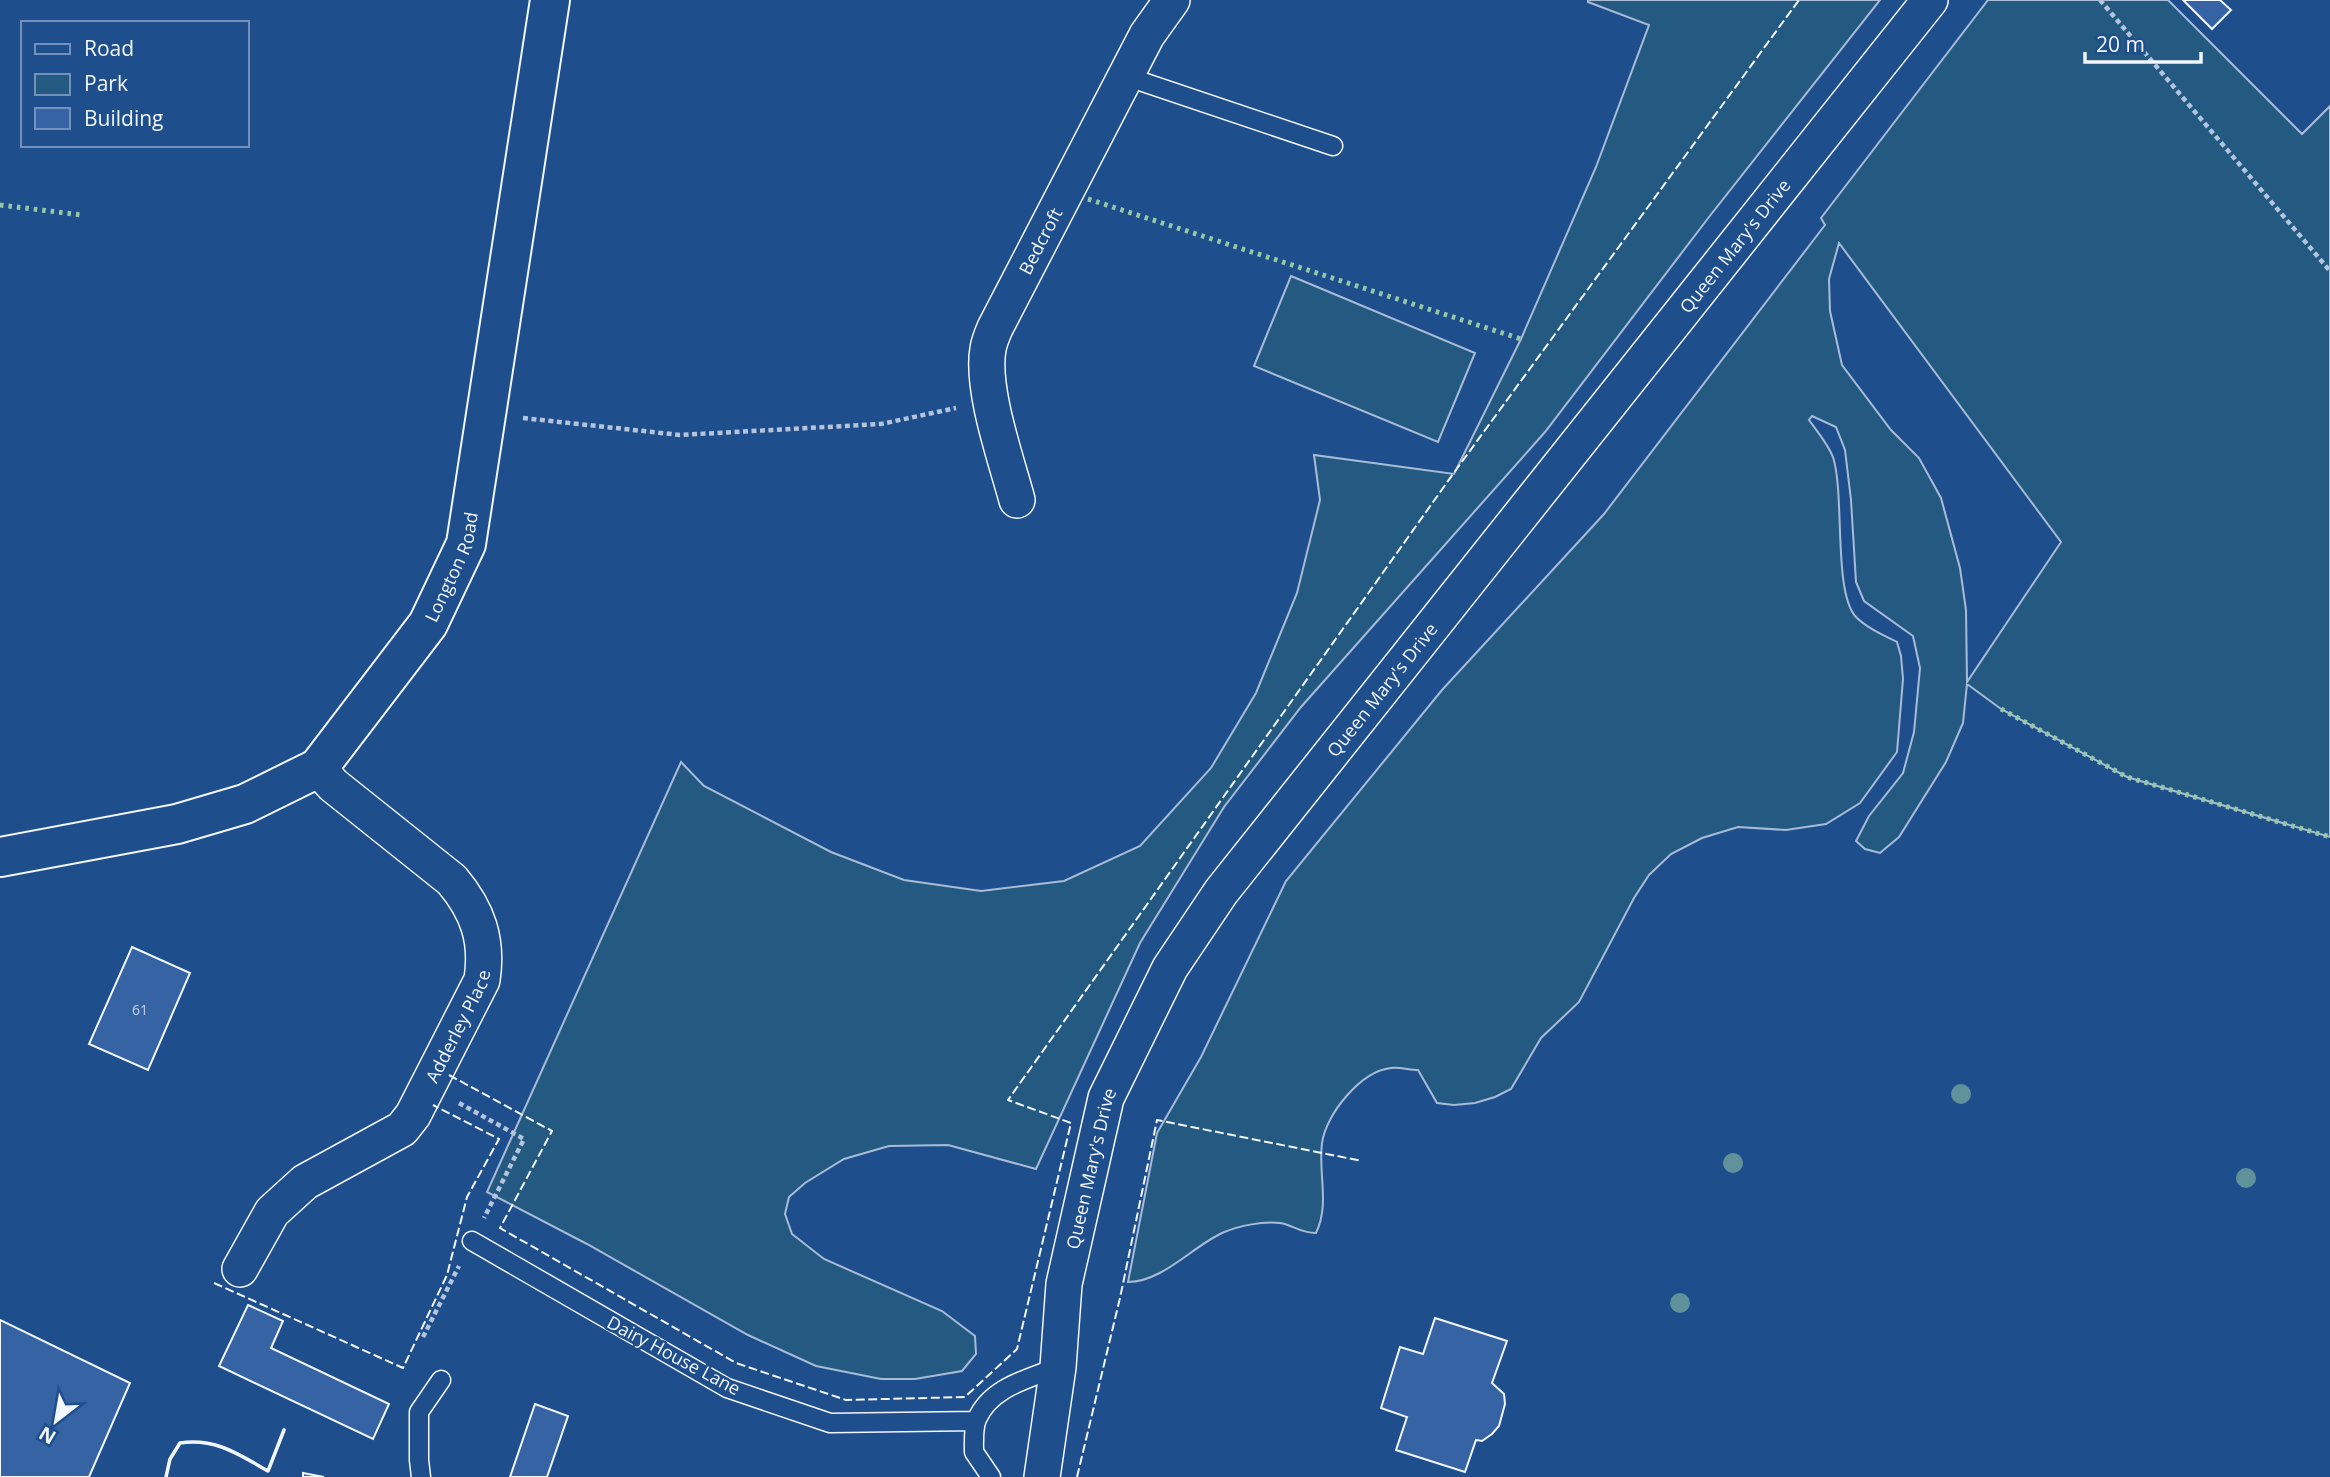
<svg xmlns="http://www.w3.org/2000/svg" width="2330" height="1477" font-family="'Open Sans',sans-serif">
<style>
.green{fill:#245a82;stroke:#a8bbd7;stroke-width:2;fill-rule:evenodd}
.building{fill:#3563a3;stroke:#f2f6ff;stroke-width:2}
.lines{fill:none;stroke-linecap:round;stroke-linejoin:round}
.lane-casing{stroke:#f2f6ff;stroke-width:21}
.street-casing{stroke:#f2f6ff;stroke-width:38}
.secondary-casing{stroke:#f2f6ff;stroke-width:42}
.path{stroke:#b3c4dc;stroke-width:4.5;stroke-dasharray:5 3.5;stroke-linecap:butt}
.lane{stroke:#1f4e8c;stroke-width:18}
.street{stroke:#1f4e8c;stroke-width:35}
.secondary{stroke:#1f4e8c;stroke-width:38}
.hedge{stroke:#97c8a6;stroke-width:5;stroke-dasharray:3.5 5;stroke-linecap:butt}
.fence{stroke:#f2f6ff;stroke-width:2;stroke-dasharray:9 3.5;stroke-linecap:butt}
.wall{stroke:#f2f6ff;stroke-width:3.5}
.tree{fill:#61919a}
.labels{text-anchor:middle;dominant-baseline:central;stroke-width:5;stroke-linejoin:round;paint-order:stroke}
.number-label{font-size:14px;fill:#c3d1e8}
.street-label{font-size:18px;fill:#f2f6ff;stroke:#1f4e8c}
</style>
<rect width="100%" height="100%" fill="#1f4e8c"/>
<path class="green" d="M1588,0h292l-171,217 -164,215 -244,275 -77,100 -84,136 -104,226 -88,-24 -59,1 -45,13 -39,24 -16,14 -4,17 7,20 32,25 118,52 33,25 1,18 -14,17 -47,8h-34l-65,-13 -68,-31 -161,-91 -100,-52 194,-430 23,24 127,66 73,28 77,11 83,-10 76,-35 71,-78 45,-75 41,-100 23,-93 -6,-45 140,19 67,-135 75,-172 53,-142 -61,-23z
M1988,0h180l134,134 28,-28v731l-203,-60 -126,-68 -34,-25 -4,39 -17,39 -47,75 -19,16 -15,-4 -9,-8 13,-25 34,-43 11,-41 6,-64 -7,-32 -49,-35 -8,-19 -5,-82 -6,-50 -9,-23 -24,-11 -3,4c8,11 19,24 24,37 12,37 0,136 23,160 11,11 27,18 41,25l4,14 2,23 -6,73 -37,51 -34,21 -40,6 -48,-3 -36,11 -31,16 -22,21 -15,23 -55,104 -38,36 -30,51 -16,8 -20,6 -21,2 -17,-2 -19,-33c-8,0 -18,-3 -27,-2 -30,3 -65,46 -69,75 -4,30 8,61 -6,90 -16,0 -23,-8 -36,-10 -18,-2 -42,3 -58,10 -30,14 -60,49 -94,49l29,-149 44,-76 85,-176 156,-191 162,-176 221,-289 -4,-7zM1839,243l222,299 -94,140 -1,-72 -6,-42 -19,-70 -22,-40 -28,-28 -49,-65 -12,-54 -1,-32z
M1291,276l184,77 -37,89 -184,-76z"/>
<path class="building" d="M2183,0h37l11,10 -19,19z
M132,947l58,26 -42,97 -59,-26z
M248,1305l35,16 -12,27 118,56 -16,35 -154,-73z
M1435,1318l72,23 -15,42 12,11 1,10 -6,22 -7,8 -10,7 -6,-1 -11,32 -69,-22 11,-33 -26,-9 19,-61 23,7z
M0,1320l130,63 -41,94h-89z
M535,1404l33,12 -21,61h-37z
M303,1473l21,4h-21z"/>
<g class="lines">
<g class="lane-casing">
<path id="lane" d="M1125,76l208,70
M472,1241l255,147 103,35 146,-2
M421,1477l-2,-17v-48l22,-32
M991,1477l-17,-25c0,-10 -1,-24 3,-33 14,-32 51,-40 81,-52"/>
</g>
<g class="street-casing">
<g id="street">
<path id="s1" d="M1017,500c-11,-41 -36,-111 -29,-151 1,-7 4,-14 7,-21l152,-293 25,-35"/>
<path id="s2" d="M240,1269l32,-57 33,-30 97,-53 11,-14 69,-135c6,-40 -4,-69 -30,-100l-119,-95 -15,-17"/>
<path id="s3" d="M1042,1477l16,-110 6,-83 42,-186 64,-130 51,-76 709,-892"/>
</g>
</g>
<g class="secondary-casing">
<g id="secondary">
<path id="s4" d="M0,857l177,-33 68,-20 73,-36 110,-144 38,-80 84,-544"/>
</g>
</g>
<path class="path" d="M2100,0l230,271
M523,418l157,17 201,-11 75,-16
M459,1103l65,36 -40,79
M423,1337l36,-71"/>
<use href="#lane" class="lane"/>
<use href="#street" class="street"/>
<use href="#secondary" class="secondary"/>
<path class="hedge" d="M1088,199l433,140
M0,205l82,10
M2001,709l126,68 203,60"/>
<path class="fence" d="M449,1075l103,56 -52,97 236,135 110,37 119,-3 52,-48 54,-226 -63,-23 445,-626 346,-474
M214,1283l189,85 44,-93 20,-78 32,-58 -66,-34
M1077,1477l43,-179 37,-178 205,41"/>
<path class="wall" d="M166,1477l4,-18 10,-16c36,-5 58,11 88,28l16,-41"/>
</g>
<g class="tree">
<circle cx="1961" cy="1094" r="10"/>
<circle cx="1733" cy="1163" r="10"/>
<circle cx="2246" cy="1178" r="10"/>
<circle cx="1680" cy="1303" r="10"/>
</g>
<g class="labels">
<g class="number-label">
<text x="140" y="1009">61</text>
</g>
<g class="street-label">
<text stroke="none"><textPath href="#s1" startOffset="275">Bedcroft</textPath></text>
<text stroke="none"><textPath href="#s3" startOffset="1447">Queen Mary's Drive</textPath></text>
<text stroke="none"><textPath href="#s4" startOffset="576">Longton Road</textPath></text>
<text stroke="none"><textPath href="#s3" startOffset="880">Queen Mary's Drive</textPath></text>
<text stroke="none"><textPath href="#s2" startOffset="338">Adderley Place</textPath></text>
<text stroke="none"><textPath href="#s3" startOffset="313">Queen Mary's Drive</textPath></text>
<text transform="translate(674 1355) rotate(28)">Dairy House Lane</text>
</g>
</g>
<rect x="21" y="21" width="228" height="126" fill="#1f4e8c" stroke="#7391ba" stroke-width="2"/>
<rect x="35" y="44" width="35" height="10" fill="#1f4e8c" stroke="#7391ba" stroke-width="2"/>
<text x="84" y="56" font-size="21" fill="#f2f6ff">Road</text>
<rect x="35" y="74" width="35" height="21" fill="#245a82" stroke="#7391ba" stroke-width="2"/>
<text x="84" y="91" font-size="21" fill="#f2f6ff">Park</text>
<rect x="35" y="108" width="35" height="21" fill="#3563a3" stroke="#7391ba" stroke-width="2"/>
<text x="84" y="126" font-size="21" fill="#f2f6ff">Building</text>
<g transform="translate(56 1421) rotate(211)" stroke="#1f4e8c" stroke-width="5" paint-order="stroke">
<path d="M0-5L12 26L0 18L-12 26Z" fill="#f2f6ff"/>
<text y="-10" font-size="19" font-weight="bold" text-anchor="middle" fill="#f2f6ff">N</text>
</g>
<path d="M2085 52v10h116v-10" fill="none" stroke="#f2f6ff" stroke-width="3.5"/>
<text x="2096" y="52" font-size="21" fill="#f2f6ff" stroke="#1f4e8c" stroke-width="5" paint-order="stroke">20 m</text>
</svg>
